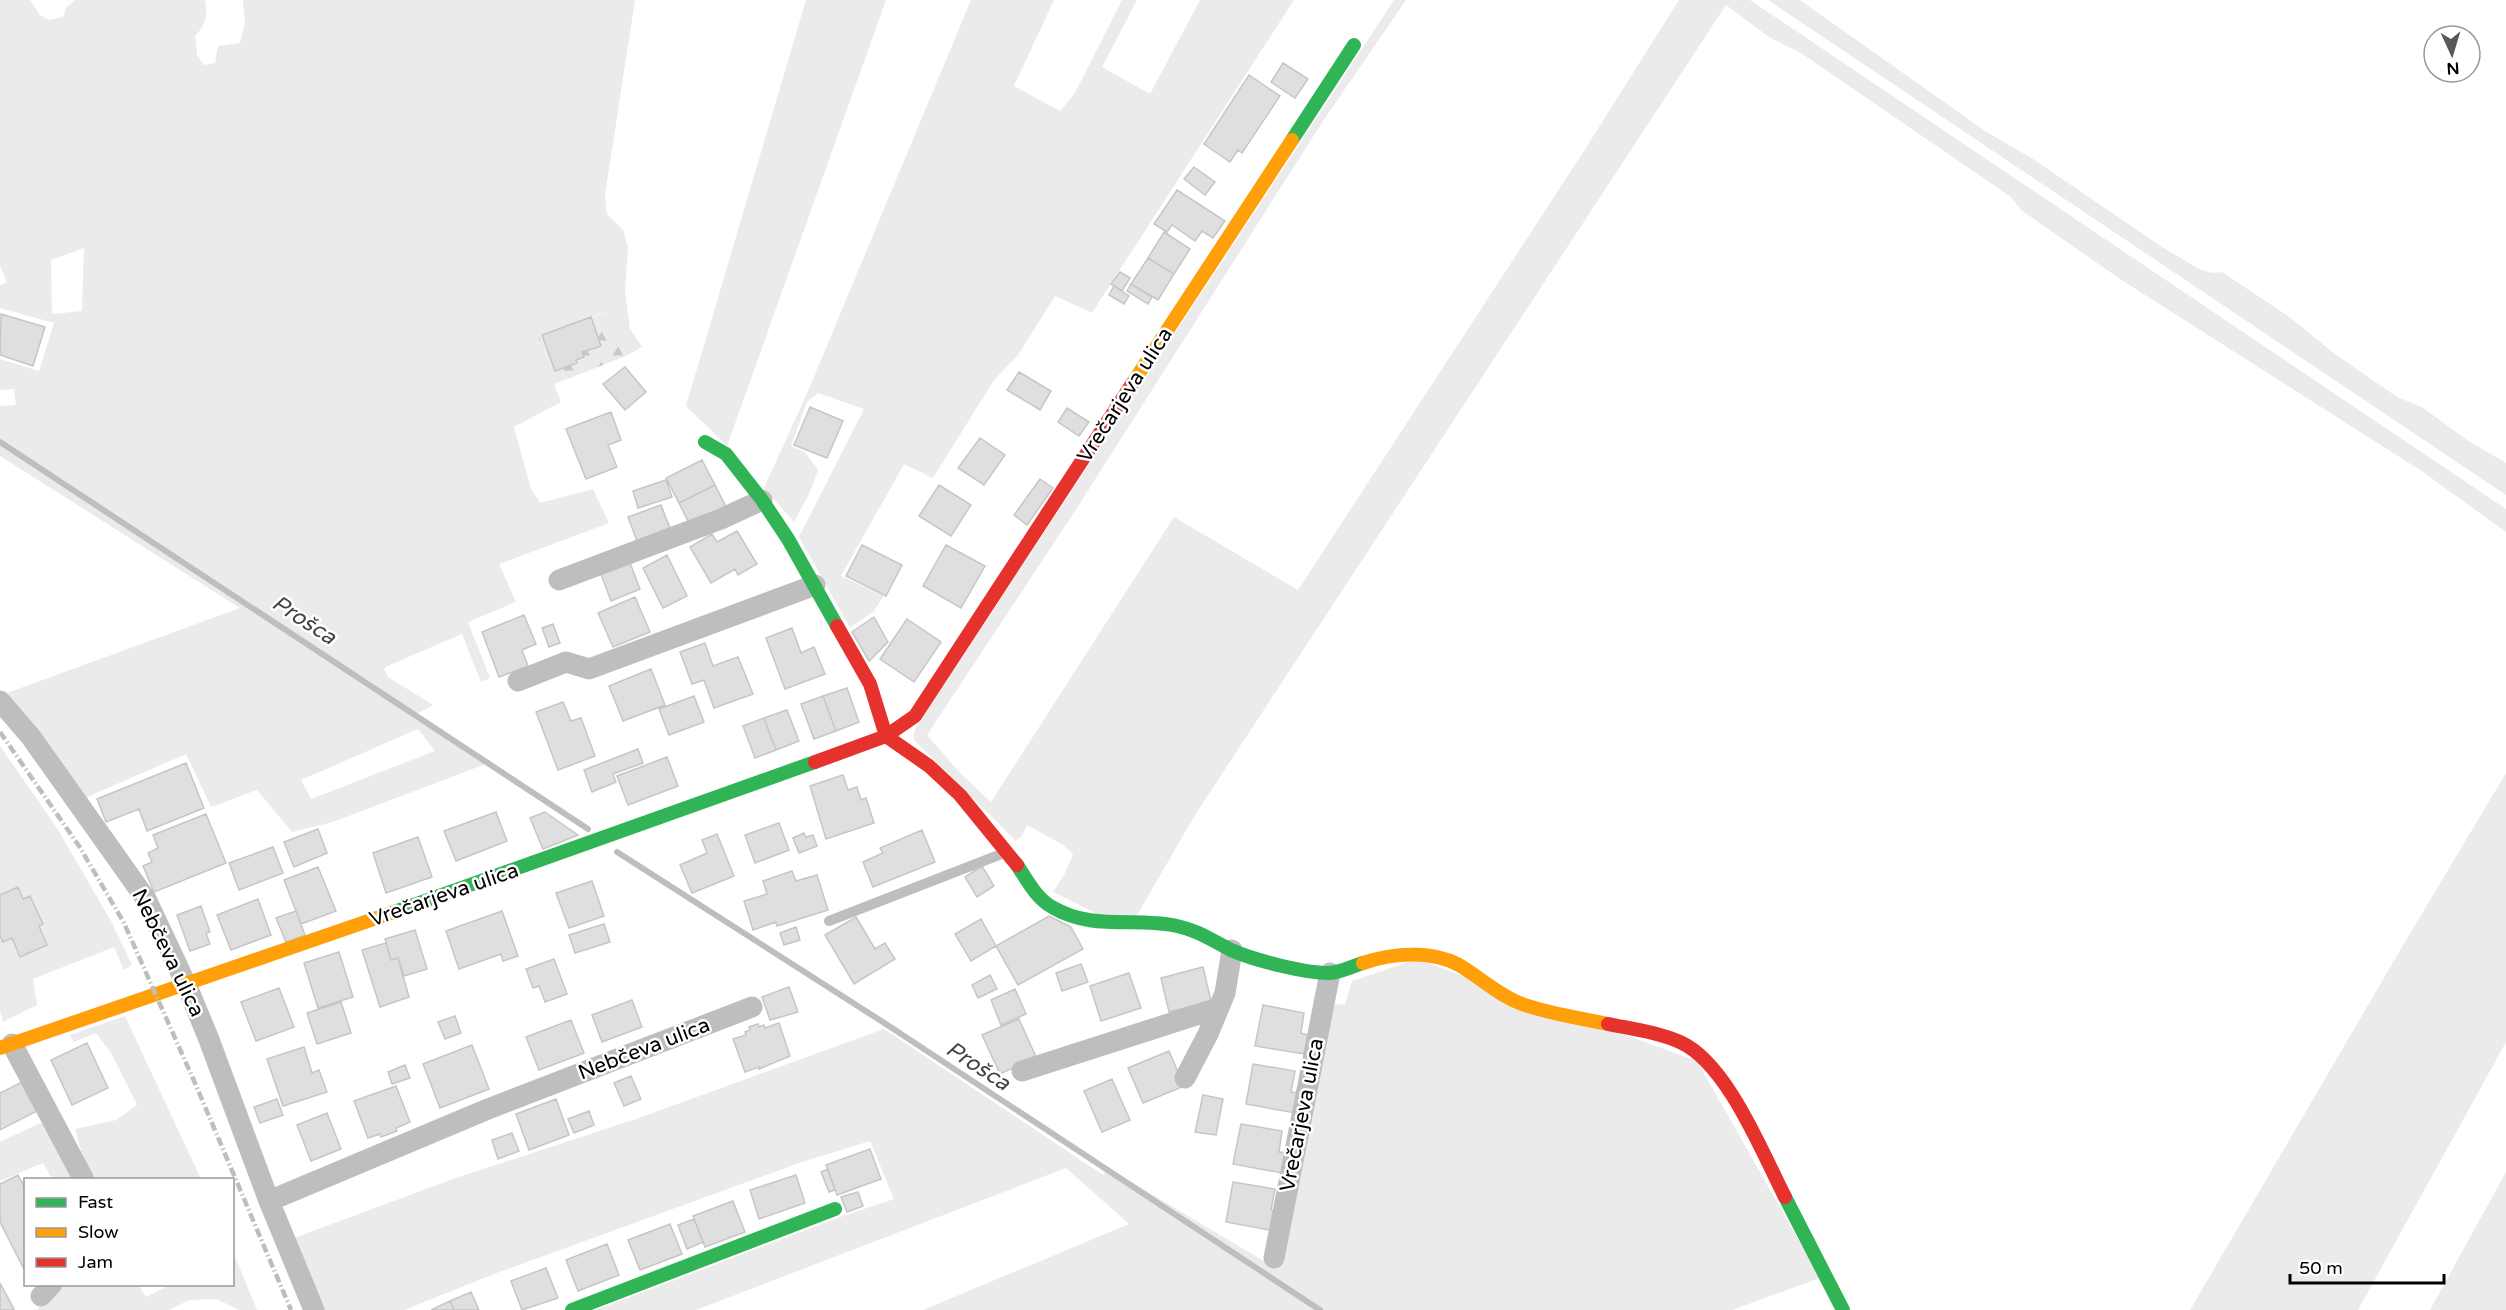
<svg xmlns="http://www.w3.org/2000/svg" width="2506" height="1310" font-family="'Varela Round',sans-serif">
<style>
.green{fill:#ebebeb;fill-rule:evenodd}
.forest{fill:url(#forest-firs)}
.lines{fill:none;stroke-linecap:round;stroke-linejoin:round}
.stream{stroke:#bebebe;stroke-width:6}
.building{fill:#dfdfdf;stroke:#c6c6c6;stroke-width:1.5}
.lane{stroke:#bebebe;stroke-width:10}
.street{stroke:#bebebe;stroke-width:21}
.fast{stroke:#30b455;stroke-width:14}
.slow{stroke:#ff9f0a;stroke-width:14}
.jam{stroke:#e5322d;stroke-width:14}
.rail{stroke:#bebebe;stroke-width:4.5;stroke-dasharray:9 3 1.5 3;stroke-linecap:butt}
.labels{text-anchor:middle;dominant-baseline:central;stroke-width:5;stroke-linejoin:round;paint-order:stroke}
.street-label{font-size:21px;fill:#000;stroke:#fff}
.water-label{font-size:22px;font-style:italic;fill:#434343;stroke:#fff}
</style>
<defs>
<pattern id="forest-firs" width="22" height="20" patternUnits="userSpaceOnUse" patternTransform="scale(1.5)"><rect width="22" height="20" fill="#ebebeb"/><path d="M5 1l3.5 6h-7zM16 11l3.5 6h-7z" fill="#c8c8c8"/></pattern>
</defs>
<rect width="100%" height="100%" fill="#fff"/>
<path class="green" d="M0,0h30l10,15 9,5 14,-3 3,-9 9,-8h130c3,14 1,25 -10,36l2,19 7,10 11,-2 3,-17 22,-3 5,-20 -2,-23h392l-30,195 2,19 16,16 5,18 -3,42 5,39 12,18 -16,9 -20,-44 -68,23 12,28 11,9 4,8 -11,4 7,18 -47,25 17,62 9,14 53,-14 16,34 -110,41 17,38 -48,20 22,56 -9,4 -19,-48 -77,33 -1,3 4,7 45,28 -17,9 75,48 -158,60 -41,10 -35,-42 -46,17 -25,-53 -101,44 -78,-105 233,-85 -240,-152v-50l16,-1 -2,-16 -14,1v-31l39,12 15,-48 -54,-15v-23l7,-3 -7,-16zM84,248l-2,63 -30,3 -1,-54zM418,729l17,22 -124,48 -10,-19z
M806,0h80l-159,446 -41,-40z
M971,0h83l-40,86 46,25 15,-18 47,-93h15l-35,67 48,27 50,-94h94l-202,313 -37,-17 -37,59 -24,25 -61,98 -29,-14 -63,112 43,20 -11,16 -23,16 -51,-91 65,-128 -46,-16 -11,9 -16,44 14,6 13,18 -9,24 -15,28 -30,-34 44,-97z
M1394,0h12l-83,121 -248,390 -148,224 33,38 31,29 183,-285 124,73 284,-436 97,-154h71l756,509v23l-83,-60 -303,-193 -99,-69 -10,-13 -210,-144 -32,-16 -43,-32 -531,810 -59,102 -35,-1 -48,-24 11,-17 9,-21 -10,-9 -36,-20 -5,11 -6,5 -103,-102 2,-10z
M1768,0h32l185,131 48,28 129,88 37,22 13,4 10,-1 66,44 47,38 62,43 25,10 45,33 39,23v32z
M0,746l57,82 54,93 21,44 -8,5 -10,-23 -81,32 4,26 -34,17 -3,-12z
M2506,773v269l-148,268h-168l212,-363z
M1417,959l280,102 123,217 -88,32h-809l206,-86 -63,-56 -370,142h-100l244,-93 54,-18 -24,-58 -68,21 -308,112 -90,36h-81l-32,-71 165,-61 180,-59 248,-90 219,146 5,-7 169,101 16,-62 36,-202 16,-1 7,-23z
M125,1016l76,163h-109l-6,-10 -11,-40 41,-9 21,-15 -26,-52 -15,-20 -22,9 -4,-7z
M40,1123l11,3 28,53h-27l-9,-16 -43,18v-39z
M2506,1172v138h-76z
M233,1252l24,58h-18l-22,-11 -28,1 -20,10h-132l25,-25h77l7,12 24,-12 62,-1z"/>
<path class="forest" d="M607,312l19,44 -61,24 -4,-8 -10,3c-1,-7 -1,-14 -4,-21 -4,-7 -7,-10 -9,-19z"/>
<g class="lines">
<path class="stream" d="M0,442l588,387
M617,852l272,174 431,284"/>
</g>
<path class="building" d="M1283,63l25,16 -13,19 -24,-16z
M1249,75l31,21 -38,57 -4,-3 -8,12 -26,-18z
M1194,167l21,15 -10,13 -21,-16z
M1177,190l48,31 -12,17 -11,-7 -7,10 -23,-16 -5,7 -13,-8z
M1164,232l26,17 -16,25 -26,-16z
M1148,258l26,16 -16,26 -27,-16z
M1120,272l10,6 -8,13 -11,-7z
M1131,284l21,13 -4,7 -21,-13z
M1114,286l15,10 -5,8 -15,-9z
M1,314l44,13 -12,39 -33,-11z
M591,317l10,29 -19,6 2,5 -8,3 1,3 -22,8 -13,-36z
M625,367l21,25 -21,18 -22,-26z
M1019,372l32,19 -11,19 -33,-20z
M810,407l33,14 -16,37 -33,-13z
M1067,408l22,14 -10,14 -21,-14z
M611,412l10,28 -13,5 9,22 -31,12 -20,-50z
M980,438l25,17 -21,30 -26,-17z
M702,460l13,25 -36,18 -13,-25z
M1040,479l13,9 -26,37 -13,-10z
M666,480l6,17 -34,11 -5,-17z
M715,485l11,22 -36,18 -11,-22z
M939,485l32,20 -20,31 -32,-20z
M661,505l9,23 -33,13 -9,-24z
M737,531l20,33 -19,11 -3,-6 -24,14 -21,-36 22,-13 5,8z
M862,545l40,20 -16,31 -40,-20z
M946,545l39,21 -24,42 -38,-22z
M667,555l20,41 -24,12 -20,-40z
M630,563l10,26 -29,12 -10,-27z
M635,597l15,35 -37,15 -15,-34z
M524,615l12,29 -14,6 6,16 -29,11 -17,-45z
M874,617l14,25 -19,19 -17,-29z
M907,619l34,23 -27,40 -34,-23z
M553,624l7,19 -11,4 -7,-19z
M792,628l9,25 13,-6 11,27 -40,15 -19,-51z
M705,643l8,23 25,-9 15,37 -39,14 -10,-28 -12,4 -12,-32z
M651,669l14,36 -42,16 -14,-35z
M847,688l12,34 -23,9 -13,-35z
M694,696l10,26 -35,13 -10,-26z
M823,696l13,35 -22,8 -13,-35z
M563,702l8,19 10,-3 14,38 -37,14 -22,-58z
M787,710l12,31 -23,9 -12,-32z
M764,718l12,32 -21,8 -12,-32z
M638,749l5,14 -30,11 3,8 -24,10 -8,-22z
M667,757l11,29 -50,19 -11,-29z
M186,763l18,45 -57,23 -8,-22 -33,13 -9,-23z
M843,775l5,15 9,-3 4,13 5,-2 8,25 -48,16 -16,-53z
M496,812l11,29 -51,20 -12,-30z
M545,812l33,23 -35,14 -13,-31z
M206,814l20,49 -72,29 -11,-26 9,-4 -4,-9 10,-5 -5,-13z
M779,823l10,27 -34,13 -10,-28z
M318,829l9,24 -33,14 -10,-25z
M922,830l13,32 -62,25 -10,-25 20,-9 -3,-5z
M804,833l2,4 7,-2 4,11 -18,7 -6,-15z
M717,834l17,42 -42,17 -12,-28 27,-12 -5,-13z
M418,837l14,40 -46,16 -13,-40z
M273,847l10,26 -44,17 -10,-27z
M982,866l12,20 -17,11 -12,-20z
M318,867l18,44 -35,13 -17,-44z
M792,871l4,10 21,-6 11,35 -51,16 -1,-4 -23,8 -9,-29 23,-7 -4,-13z
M592,881l12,35 -35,12 -13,-35z
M18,887l5,12 7,-3 13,28 -4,2 8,19 -27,12 -8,-19 -9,4 -3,-6v-41z
M258,899l13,36 -40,15 -14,-35z
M201,906l9,26 -4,1 4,11 -20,7 -13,-36z
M296,911l9,24 -19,7 -10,-24z
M502,911l16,45 -15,5 -2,-7 -42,15 -13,-38z
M1049,916l22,11 12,22 -65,36 -22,-39z
M856,917l19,32 10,-6 10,16 -41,25 -29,-49z
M981,919l15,27 -25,15 -16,-27z
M604,924l6,18 -35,11 -6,-18z
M796,927l4,13 -16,5 -4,-12z
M415,930l12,39 -23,7 -6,-18 -7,2 -6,-21z
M386,943l5,17 7,-2 11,39 -29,10 -18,-57z
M339,952l14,45 -35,11 -14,-45z
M554,959l13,35 -22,8 -6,-16 -6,2 -7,-19z
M1081,964l7,18 -26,9 -6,-18z
M1203,967l8,34 -42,11 -8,-34z
M1129,973l12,35 -40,13 -11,-35z
M990,975l7,14 -19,9 -6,-13z
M789,987l9,25 -28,8 -8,-23z
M279,988l15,39 -38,14 -15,-39z
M1015,989l11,25 -25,11 -10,-25z
M632,1000l10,27 -40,15 -10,-27z
M341,1002l10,31 -34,11 -10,-31z
M1263,1005l41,8 -3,20 7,2 -4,19 -49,-8z
M455,1016l6,17 -16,6 -7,-17z
M1019,1019l17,38 -36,17 -18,-39z
M571,1020l13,33 -45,17 -13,-33z
M779,1023l11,33 -31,13v-2l-14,5 -12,-33 13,-4 -1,-3 5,-2 -1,-3 9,-3 1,3 5,-2 1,3z
M87,1043l21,45 -36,17 -21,-45z
M472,1045l17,44 -49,19 -17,-44z
M304,1047l8,26 7,-3 8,22 -44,14 -16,-47z
M1169,1051l15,35 -41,17 -15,-35z
M1253,1064l42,7 -4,21 8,1 -4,20 -49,-9z
M405,1065l5,13 -18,6 -4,-12z
M631,1076l10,23 -17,7 -10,-23z
M1112,1079l18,41 -28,12 -18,-41z
M26,1080l15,29 -41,21v-37z
M396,1086l14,36 -14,6 1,3 -16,6 -1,-3 -12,4 -14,-37z
M1203,1095l20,4 -7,36 -21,-3z
M277,1099l6,16 -23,8 -6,-16z
M556,1099l13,36 -40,15 -13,-36z
M589,1111l5,14 -20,8 -6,-14z
M327,1113l14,36 -30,12 -14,-36z
M1241,1124l41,7 -3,21 7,1 -4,20 -49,-9z
M512,1133l7,18 -21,8 -6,-19z
M870,1149l11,30 -44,16 -11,-30z
M828,1169l7,21 -6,2 -8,-20z
M18,1175l8,15v83l-26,-51v-38z
M796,1175l9,28 -46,16 -9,-29z
M1233,1182l42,7 -4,21 7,1 -3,20 -49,-9z
M858,1192l5,14 -16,6 -6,-15z
M733,1201l12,31 -40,15 -12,-31z
M694,1219l9,23 -16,7 -9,-24z
M670,1224l12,30 -42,16 -12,-30z
M607,1244l12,31 -41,16 -12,-31z
M546,1268l12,30 -36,12 -11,-29z
M0,1283l14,26 -2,1h-12z
M471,1292l8,18h-25l-4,-9z
M450,1301l4,9h-23z"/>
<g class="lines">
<path class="lane" d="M829,921l175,-68"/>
<path class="street" d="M559,580l162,-61 41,-19
M518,681l48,-19 23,7 226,-84
M0,701l31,36 115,162 40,85 22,53 61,164 45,109
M12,1044l72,136
M1022,1071l196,-63
M1185,1078l23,-44 17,-41 7,-43
M269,1201l219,-92 264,-102
M1274,1258l56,-285
M41,1296l11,-12"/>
<path class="fast" d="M1292,140l62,-95
M705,442l21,12 36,46 26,39 49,87
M1017,865c10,15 19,33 35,42 40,24 83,10 125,19 20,4 36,15 54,24 23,10 72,23 98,23 10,0 24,-7 34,-10
M394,912l421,-150
M1785,1197l58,113
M572,1310l263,-101"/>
<path class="slow" d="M1132,384l160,-244
M1363,963c30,-10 68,-13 96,2 22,13 39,30 63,39 28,10 58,14 86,20
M0,1048l394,-136"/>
<path class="jam" d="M837,626l33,58 16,52 43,30 31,29 57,70
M815,762l71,-26 29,-20 217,-332
M1608,1024c24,5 49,8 72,18 47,21 82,110 105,155"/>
<path class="rail" d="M0,732l79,114 45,77 71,160 96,227"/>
</g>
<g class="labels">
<g class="street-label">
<text transform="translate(1125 395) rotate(-57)">Vrečarjeva ulica</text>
<text transform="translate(444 895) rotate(-19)">Vrečarjeva ulica</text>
<text transform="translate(168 953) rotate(64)">Nebčeva ulica</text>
<text transform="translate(644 1049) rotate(-21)">Nebčeva ulica</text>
<text transform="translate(1302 1115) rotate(-79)">Vrečarjeva ulica</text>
</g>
<g class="water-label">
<text transform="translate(304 620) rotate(33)">Prošca</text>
<text transform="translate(978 1066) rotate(33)">Prošca</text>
</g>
</g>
<rect x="24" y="1178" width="210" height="108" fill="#ffffff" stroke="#999999" stroke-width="1.5"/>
<rect x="36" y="1198" width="30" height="9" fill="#30b455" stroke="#999999" stroke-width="1.5"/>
<text x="78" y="1208" font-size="18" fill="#000000">Fast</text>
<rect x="36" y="1228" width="30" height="9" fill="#ff9f0a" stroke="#999999" stroke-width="1.5"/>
<text x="78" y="1238" font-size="18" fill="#000000">Slow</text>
<rect x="36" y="1258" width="30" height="9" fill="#e5322d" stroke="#999999" stroke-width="1.5"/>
<text x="78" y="1268" font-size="18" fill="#000000">Jam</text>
<g transform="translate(2452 54) rotate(176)"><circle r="28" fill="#ffffff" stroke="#999999" stroke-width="1.5"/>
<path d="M0-4.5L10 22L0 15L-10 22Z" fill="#595959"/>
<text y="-9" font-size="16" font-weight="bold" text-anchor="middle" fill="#000000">N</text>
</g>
<path d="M2290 1274v9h154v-9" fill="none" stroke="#000000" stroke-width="3"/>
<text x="2299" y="1274" font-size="18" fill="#000000" stroke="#ffffff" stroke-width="4.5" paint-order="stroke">50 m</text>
</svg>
